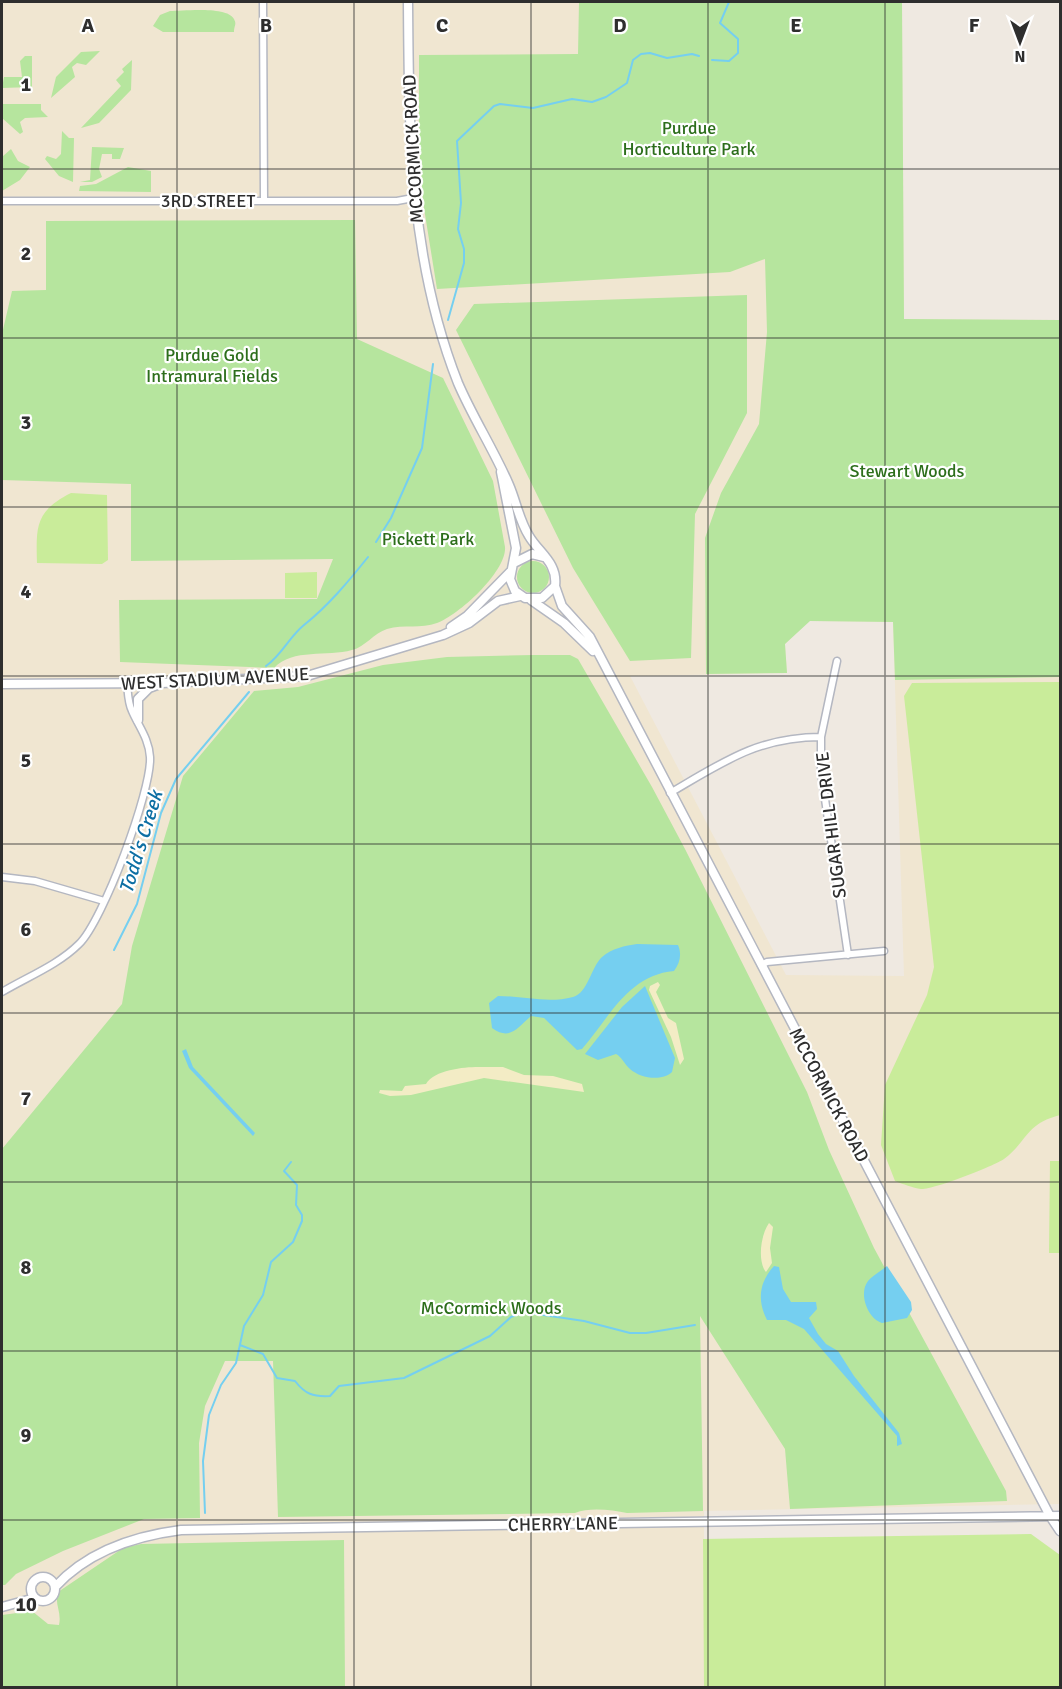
<svg xmlns="http://www.w3.org/2000/svg" width="1062" height="1689" font-family="Signika,sans-serif">
<style>
.education{fill:#f0e6d1;fill-rule:evenodd}
.green{fill:#b6e59e}
.sand{fill:#f3ecc5}
.pitch{fill:#c9ec9a}
.water{fill:#75cff0}
.lines{fill:none;stroke-linecap:round;stroke-linejoin:round}
.stream{stroke:#75cff0;stroke-width:2}
.street-casing{stroke:#b4b7c1;stroke-width:9}
.secondary-casing{stroke:#b4b7c1;stroke-width:11}
.street{stroke:#fff;stroke-width:6}
.secondary{stroke:#fff;stroke-width:8}
.grid{fill:none;stroke:#2e2e2e;stroke-width:1.5;stroke-opacity:0.55}
.labels{text-anchor:middle;dominant-baseline:central;stroke-width:4.5;stroke-linejoin:round;paint-order:stroke}
.park-label{font-size:18px;fill:#2c6e1b;stroke:#fff}
.street-label{font-size:18px;fill:#2e2e2e;stroke:#fff}
.water-label{font-size:20px;font-style:italic;fill:#0d6fa3;stroke:#fff}
.grid-label{font-size:20px;text-anchor:middle;font-weight:bold;fill:#2e2e2e;stroke:#fff;stroke-width:4.5;stroke-linejoin:round;paint-order:stroke}
</style>
<rect width="100%" height="100%" fill="#efe9e1"/>
<path class="education" d="M2,2h900l2,317 156,1v1184l-356,7v176l-702,1zM809,621l84,1 11,354 -118,-1 -156,-299 157,-3 -2,-29z"/>
<path class="green" d="M579,2h323l2,317 156,1v357l-165,3 -2,-58 -83,-1 -25,23 2,29 -81,1 -1,-136 16,-45 38,-69 8,-92 -2,-73 -35,13 -293,17 -14,-87 -4,-55v-92l159,-1z
M170,11c14,0 57,-5 64,8 3,6 0,6 0,13h-71l-10,-6 7,-11z
M100,51l-14,14 -9,-2 -5,4 3,10 -24,21 5,-21 25,-25z
M25,56h7v31l-30,1 2,-11h18l-2,-16z
M132,60l-1,30 -32,33 -18,5 40,-42 -5,-6 8,-8 -2,-3z
M2,104h39v6l7,7 -23,1 -5,4 3,10 -3,2 -18,-16z
M62,131l7,7h5l-1,44 -14,-6 -14,-17 2,-3 9,3 5,-5z
M92,147l32,1 -4,11h-8v-5h-10l-3,15 3,8 -10,5h-12l10,-2z
M11,149l7,12 12,6 -10,13 -18,11v-34z
M128,167l23,4v21l-72,-1 1,-5 16,-2z
M355,220l2,119 86,39 50,103 12,66c2,24 -46,68 -68,76 -16,6 -33,1 -50,6 -13,4 -22,18 -35,21 -25,7 -59,-2 -78,18l-154,-6 -1,-62 198,-1 16,-40 -202,2v-77l-129,-4v-146l10,-43 34,-1v-69z
M747,295v118l-52,101 -4,144 -61,3 -57,-93 -117,-238 18,-26z
M517 577a16 16 0 1 1 32 0a16 16 0 1 1-32 0Z
M533,655h37l8,4 74,128 33,62 122,243 22,58 45,98 132,243 1,10 -217,8 -5,-60 -85,-133 3,195 -76,2c-15,-3 -37,-6 -52,0l-297,4 -5,-156h-48l-20,45 -6,37 1,75 -56,1 -81,32 -47,23 -11,11h-3v-436l120,-145 10,-58 51,-170 71,-85 44,-4 85,-22 64,-8z
M344,1540l1,147 -343,1v-73l30,-4 16,13 11,1c3,-13 -5,-21 -1,-33l65,-44 18,-4z"/>
<path class="sand" d="M658,982l2,3 -4,7 12,26 8,5 8,36 -4,6 -9,-28 -22,-47 1,-4z
M478,1067h25l21,8 29,1 29,8 2,8 -100,-14 -73,17 -21,1 -11,-3 1,-3 22,1 3,-5 21,-2c8,-14 38,-17 52,-17z
M769,1223l4,4 -3,21 2,15 -6,9c-9,-11 -5,-38 3,-49z"/>
<path class="pitch" d="M71,493l36,2 1,65 -6,4 -65,-1c-1,-36 -2,-52 34,-70z
M317,572v26h-32v-25z
M1060,682v433c-35,9 -32,26 -56,44 -10,7 -71,31 -83,30 -8,-1 -18,-5 -26,-8l-14,-36 4,-60 42,-90 7,-28 -30,-271 8,-13z
M1050,1161h10v92h-11z
M1031,1534l29,21v132h-356l-1,-148z"/>
<path class="water" d="M637,944l41,1c4,9 2,18 -4,26 -46,4 -65,47 -92,78l-5,1 -33,-32 -13,-2c-14,12 -21,25 -39,12l-3,-25 9,-7c25,0 50,8 75,1 15,-4 18,-30 29,-40 10,-9 23,-11 35,-13z
M645,986l30,72 -3,14c-11,10 -32,6 -42,-3 -6,-5 -8,-12 -14,-15l-18,6 -13,-6 37,-47z
M186,1049l7,18 62,66 -2,3 -64,-68 -7,-17z
M774,1266l5,1 4,22 8,13h25l1,7 -8,9 9,16 8,10 12,7 16,25 45,57 3,11 -5,2v-10l-93,-107 -18,-9h-19c-10,-19 -8,-38 7,-54z
M887,1266l24,36 1,8 -5,8 -25,5c-14,-4 -24,-29 -14,-42 4,-5 13,-10 19,-15z"/>
<g class="lines">
<path class="stream" d="M712,60l17,1 9,-8v-14l-18,-16 9,-21
M448,320l16,-57v-14l-6,-20 3,-26 -4,-62 37,-35 6,-2 33,4 39,-9 20,3 14,-5 21,-14 6,-23 8,-6 9,-1 17,5 25,-4 7,2
M376,542l15,-24 31,-70 11,-84
M266,666c16,-11 23,-29 38,-41 24,-19 44,-43 64,-68
M114,950l23,-46 24,-91 15,-34 73,-87
M240,1345l23,9 14,24 18,3c10,13 18,16 35,15l9,-10 65,-8 86,-42 21,-19 12,-5 61,9 46,12h16l49,-8
M205,1513l-2,-52 6,-46 12,-30 15,-22 8,-37 19,-31 8,-33 22,-20 9,-21v-6l-6,-10 1,-20 -13,-14 7,-9"/>
<g class="street-casing">
<path id="street" d="M263,2l1,199
M2,201h395l16,-3
M837,661l-16,76v35l27,183
M670,793c53,-31 88,-56 151,-56
M2,877l33,4 69,20
M761,965l6,-3 117,-11
M2,992c25,-15 56,-27 77,-48 24,-23 73,-154 71,-187 -1,-18 -11,-30 -18,-46 -4,-8 -4,-18 -5,-27"/>
</g>
<g class="secondary-casing">
<path id="secondary" d="M408,2c1,130 1,257 50,381 15,35 36,67 51,102 7,16 10,35 20,51 10,17 29,27 26,50l-13,12h-17l-10,-7 -5,-12 6,-31 -15,-76
M514,563l18,-9 12,3
M555,586l7,20 28,31 460,879 10,15
M531,600l33,23 29,28
M451,627l16,-11 43,-44
M2,684l160,-1 145,-7 136,-41 26,-12 29,-22 22,-5
M138,720v-21l11,-11 8,-3
M31 1589a12 12 0 1 1 24 0a12 12 0 1 1-24 0Z
M55,1587c33,-36 79,-51 126,-57l879,-14
M2,1607l33,-9"/>
</g>
<use href="#street" class="street"/>
<use href="#secondary" class="secondary"/>
</g>
<path class="grid" d="M177,2v1686M354,2v1686M531,2v1686M708,2v1686M885,2v1686M2,169h1058M2,338h1058M2,507h1058M2,676h1058M2,844h1058M2,1013h1058M2,1182h1058M2,1351h1058M2,1520h1058"/>
<g class="labels">
<g class="park-label">
<text x="689" y="128">Purdue<tspan x="689" dy="21">Horticulture Park</tspan></text>
<text x="212" y="355">Purdue Gold<tspan x="212" dy="21">Intramural Fields</tspan></text>
<text x="907" y="471">Stewart Woods</text>
<text x="428" y="539">Pickett Park</text>
<text x="491" y="1308">McCormick Woods</text>
</g>
<g class="street-label">
<text transform="translate(413 149) rotate(-93)">MCCORMICK ROAD</text>
<text x="208" y="201">3RD STREET</text>
<text transform="translate(215 679) rotate(-3)">WEST STADIUM AVENUE</text>
<text transform="translate(831 825) rotate(-97)">SUGAR HILL DRIVE</text>
<text transform="translate(829 1095) rotate(62)">MCCORMICK ROAD</text>
<text transform="translate(563 1524) rotate(-1)">CHERRY LANE</text>
</g>
<g class="water-label">
<text transform="translate(141 842) rotate(-73)">Todd's Creek</text>
</g>
</g>
<g class="grid-label">
<text x="88" y="32">A</text>
<text x="266" y="32">B</text>
<text x="442" y="32">C</text>
<text x="620" y="32">D</text>
<text x="796" y="32">E</text>
<text x="974" y="32">F</text>
<text x="26" y="91">1</text>
<text x="26" y="260">2</text>
<text x="26" y="429">3</text>
<text x="26" y="598">4</text>
<text x="26" y="767">5</text>
<text x="26" y="936">6</text>
<text x="26" y="1105">7</text>
<text x="26" y="1274">8</text>
<text x="26" y="1442">9</text>
<text x="26" y="1611">10</text>
</g>
<rect width="1062" height="1689" fill="none" stroke="#2e2e2e" stroke-width="6"/>
<g transform="translate(1020 42) rotate(180)" stroke="#ffffff" stroke-width="4.5" paint-order="stroke">
<path d="M0-4.5L10 22L0 15L-10 22Z" fill="#2e2e2e"/>
<text y="-9" font-size="16" font-weight="bold" text-anchor="middle" fill="#2e2e2e">N</text>
</g>
</svg>
